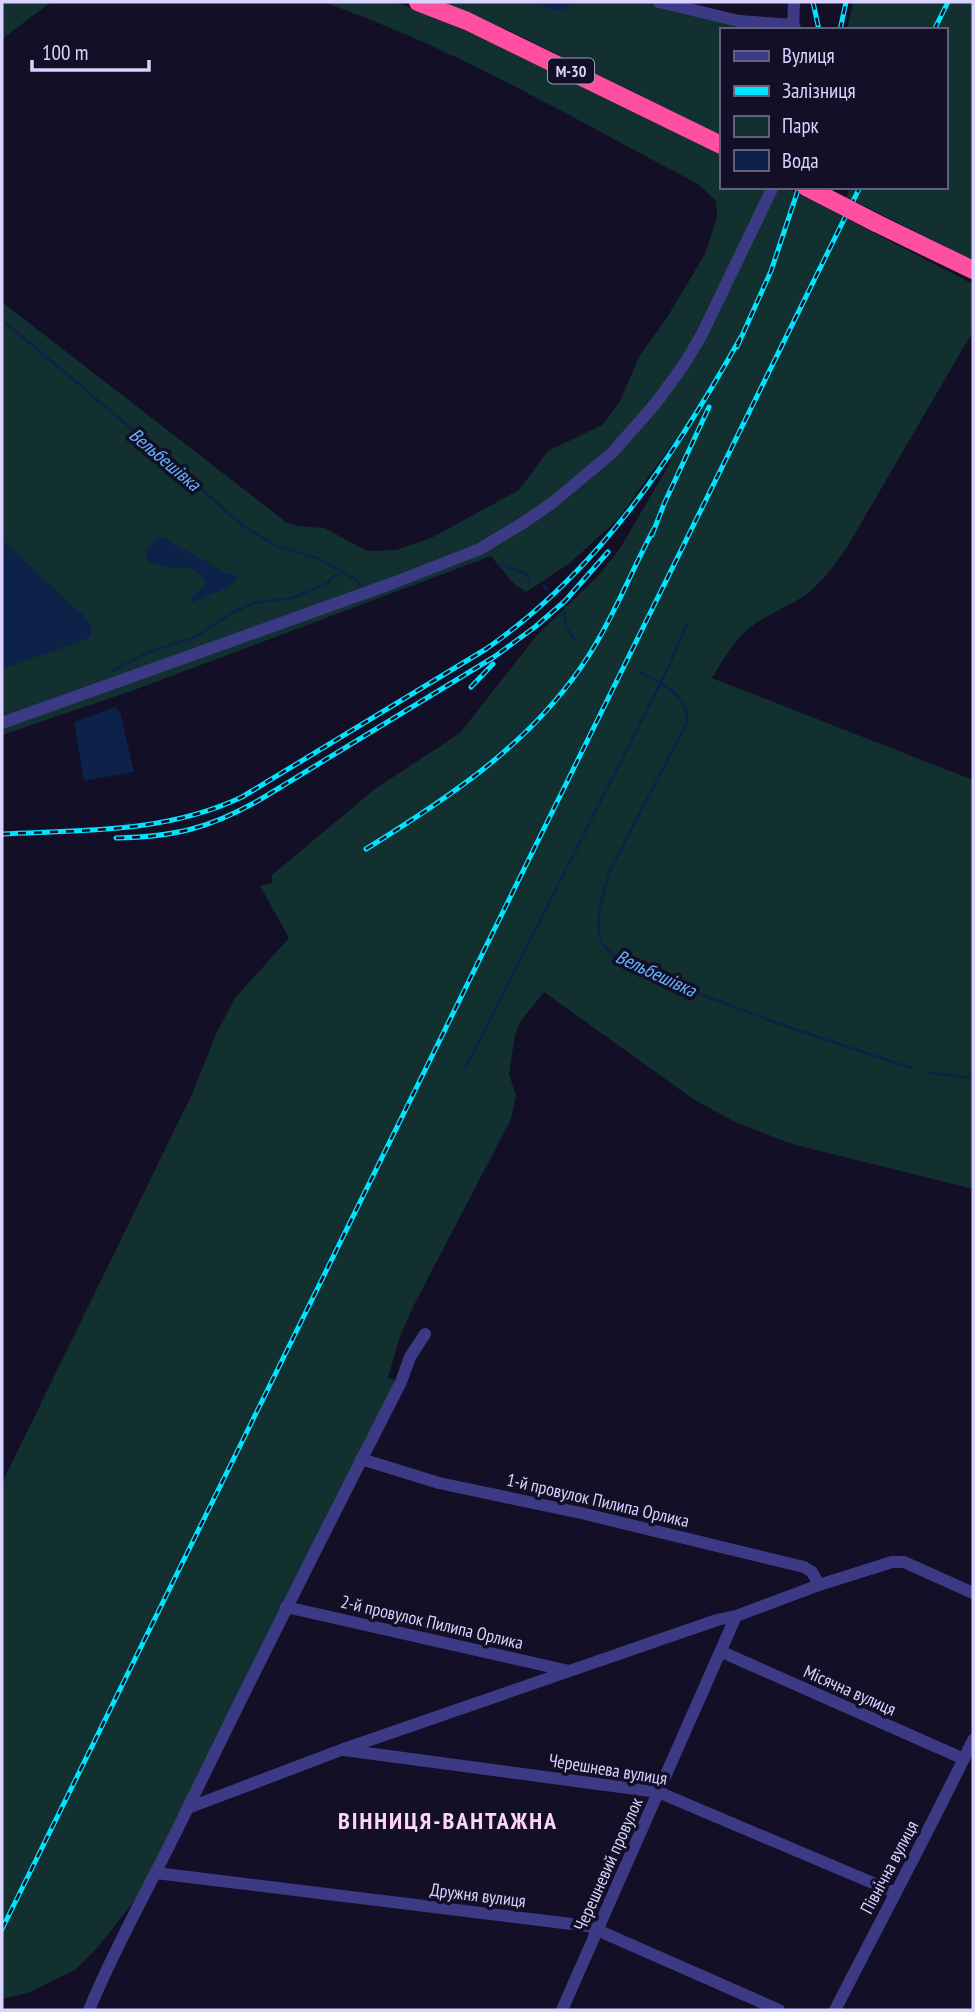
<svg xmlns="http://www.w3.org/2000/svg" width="975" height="2012" font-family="'PT Sans Narrow',sans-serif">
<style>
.green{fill:#12302f}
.water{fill:#0c2248}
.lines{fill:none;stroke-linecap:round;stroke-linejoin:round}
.stream{stroke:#0c2248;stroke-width:2.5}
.minor{stroke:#3d3a85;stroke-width:12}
.highway{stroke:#ff4fa3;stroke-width:18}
.rail-casing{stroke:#00e5ff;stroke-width:5}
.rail{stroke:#130f26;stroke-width:2.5;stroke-dasharray:8;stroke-linecap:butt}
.highway-bridge{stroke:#ff4fa3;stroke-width:18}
.labels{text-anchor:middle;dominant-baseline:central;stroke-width:7;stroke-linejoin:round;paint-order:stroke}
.shield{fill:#130f26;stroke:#9e99be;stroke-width:2}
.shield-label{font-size:16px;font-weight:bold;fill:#d9d4ff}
.street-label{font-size:18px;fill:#d9d4ff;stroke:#130f26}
.water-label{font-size:19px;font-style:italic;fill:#62b6ff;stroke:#130f26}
.district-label{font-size:24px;font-weight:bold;letter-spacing:2px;fill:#ffd6f0;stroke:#130f26}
</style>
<rect width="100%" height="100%" fill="#130f26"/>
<path class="green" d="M2,2h49l-49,37z
M323,2h72l69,26 257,127v32h64l188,97v47l-127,218c-11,15 -24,33 -39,45 -19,13 -42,21 -60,36 -15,13 -25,32 -35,48l261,102v409l-181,-45 -55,-21 -44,-24 -149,-107 -24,30 -5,13 -6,39 7,22 -5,23 -97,186 -14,31 -12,42 13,4 -245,491 -58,74 -23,23 -47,23 -26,6v-516l191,-391 23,-58 19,-36 54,-60 -29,-52 12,-3v-8l103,-86 85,-56 77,-98 60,-58 22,-27 47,-80 28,-56 -76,105 -48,44 -44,29 -12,-8 -23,-28 -357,134 -132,45v-433l284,220 11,4 27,2 43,23 29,-1 35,-12 88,-48 29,-39 54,-26 17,-22 20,-46 29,-41 37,-62 12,-37 -1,-16 -18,-17c-123,-65 -243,-136 -375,-182z
M442,2h217l129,22h13l-1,6h-79v106l-213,-106z
M853,2h120v258l-127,-63 4,-10h95v-157h-98z"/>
<path class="water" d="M536,2h35l-4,6 -13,3z
M157,537l7,1 62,35 10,2 2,5 -8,6 -39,17v-6l14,-12v-6l-15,-11h-22l-21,-7 -1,-9z
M2,540l84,78c6,8 8,14 1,21l-85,30z
M115,707l5,5 14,60 -50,9 -10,-59z"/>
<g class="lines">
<path class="stream" d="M2,320l153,128 88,78 34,20 43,13 36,21 8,10
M500,564l26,10 3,5
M544,586l3,4
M564,610l2,17 10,14
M110,672l39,-20 46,-15 37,-24 21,-10 39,-5 36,-15 6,-7 10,-3
M641,673c23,12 48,22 46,50l-75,143c-7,20 -21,60 -9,78 12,18 37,24 55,32 82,36 168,64 253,92
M465,1069l203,-401 19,-44
M929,1073l44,5"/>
<path class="minor" d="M659,2l80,19 55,4
M793,30l1,-28
M2,723l391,-140 87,-34 43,-26 29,-20 60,-50 44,-50 29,-40 17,-29 71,-147
M361,1459l78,24 142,30 223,54 8,5 7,13
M286,1607l283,64
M722,1652l242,107
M344,1750l314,42 236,100
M188,1808l153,-58 376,-130 19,-4 83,-31 73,-23h12l69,31
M156,1873l432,53 191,84
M89,2010c26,-64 61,-124 91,-186 72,-148 146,-295 221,-442l9,-25 15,-23
M562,2010l174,-394
M835,2010c46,-90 94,-179 138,-270"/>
<path class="highway" d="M418,2l49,19 254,124
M876,223l97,47"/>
<g class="rail-casing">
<path id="rail" d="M813,2l6,28
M840,30l6,-28
M934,30l14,-28
M737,347l34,-76 28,-84
M652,535l12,-31 45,-97
M471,687l22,-23
M2,834c82,-4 164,-1 240,-37l244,-148c114,-79 188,-193 255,-312
M116,838c59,-1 94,-10 145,-39l233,-142 41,-30 30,-26 43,-49
M366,849c84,-52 169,-108 223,-194 26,-40 43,-86 66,-128
M2,1929l858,-1742"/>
</g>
<use href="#rail" class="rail"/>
<path class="highway-bridge" d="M806,187l70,36"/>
</g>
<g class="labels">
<rect class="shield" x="548" y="58.5" width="46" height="25" rx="5"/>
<g class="shield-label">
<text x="571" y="71">М-30</text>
</g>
<g class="street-label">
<text transform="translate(598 1500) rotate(13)">1-й провулок Пилипа Орлика</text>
<text transform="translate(432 1622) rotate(13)">2-й провулок Пилипа Орлика</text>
<text transform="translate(850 1690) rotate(24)">Місячна вулиця</text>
<text transform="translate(608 1769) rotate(9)">Черешнева вулиця</text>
<text transform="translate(608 1864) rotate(-66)">Черешневий провулок</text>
<text transform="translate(889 1867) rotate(-62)">Північна вулиця</text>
<text transform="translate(478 1895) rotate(7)">Дружня вулиця</text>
</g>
<g class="water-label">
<text transform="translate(165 459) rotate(40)">Вельбешівка</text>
<text transform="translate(656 973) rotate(25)">Вельбешівка</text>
</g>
<g class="district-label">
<text x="448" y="1820">ВІННИЦЯ-ВАНТАЖНА</text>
</g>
</g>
<rect width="975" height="2012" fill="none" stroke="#d9d4ff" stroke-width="7"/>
<rect x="720" y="28" width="228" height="161" fill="#130f26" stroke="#625e7d" stroke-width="2"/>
<rect x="734" y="51" width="35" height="10" fill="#3d3a85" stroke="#625e7d" stroke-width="2"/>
<text x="782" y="63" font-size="21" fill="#d9d4ff">Вулиця</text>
<rect x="734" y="86" width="35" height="10" fill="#00e5ff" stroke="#625e7d" stroke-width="2"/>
<text x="782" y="98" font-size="21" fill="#d9d4ff">Залізниця</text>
<rect x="734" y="116" width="35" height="21" fill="#12302f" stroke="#625e7d" stroke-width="2"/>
<text x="782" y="133" font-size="21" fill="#d9d4ff">Парк</text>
<rect x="734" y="150" width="35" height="21" fill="#0c2248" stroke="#625e7d" stroke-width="2"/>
<text x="782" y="168" font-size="21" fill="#d9d4ff">Вода</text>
<path d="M32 60v10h117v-10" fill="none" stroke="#d9d4ff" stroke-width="3.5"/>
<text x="42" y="60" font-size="21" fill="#d9d4ff" stroke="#130f26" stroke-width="5" paint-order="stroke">100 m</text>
</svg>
